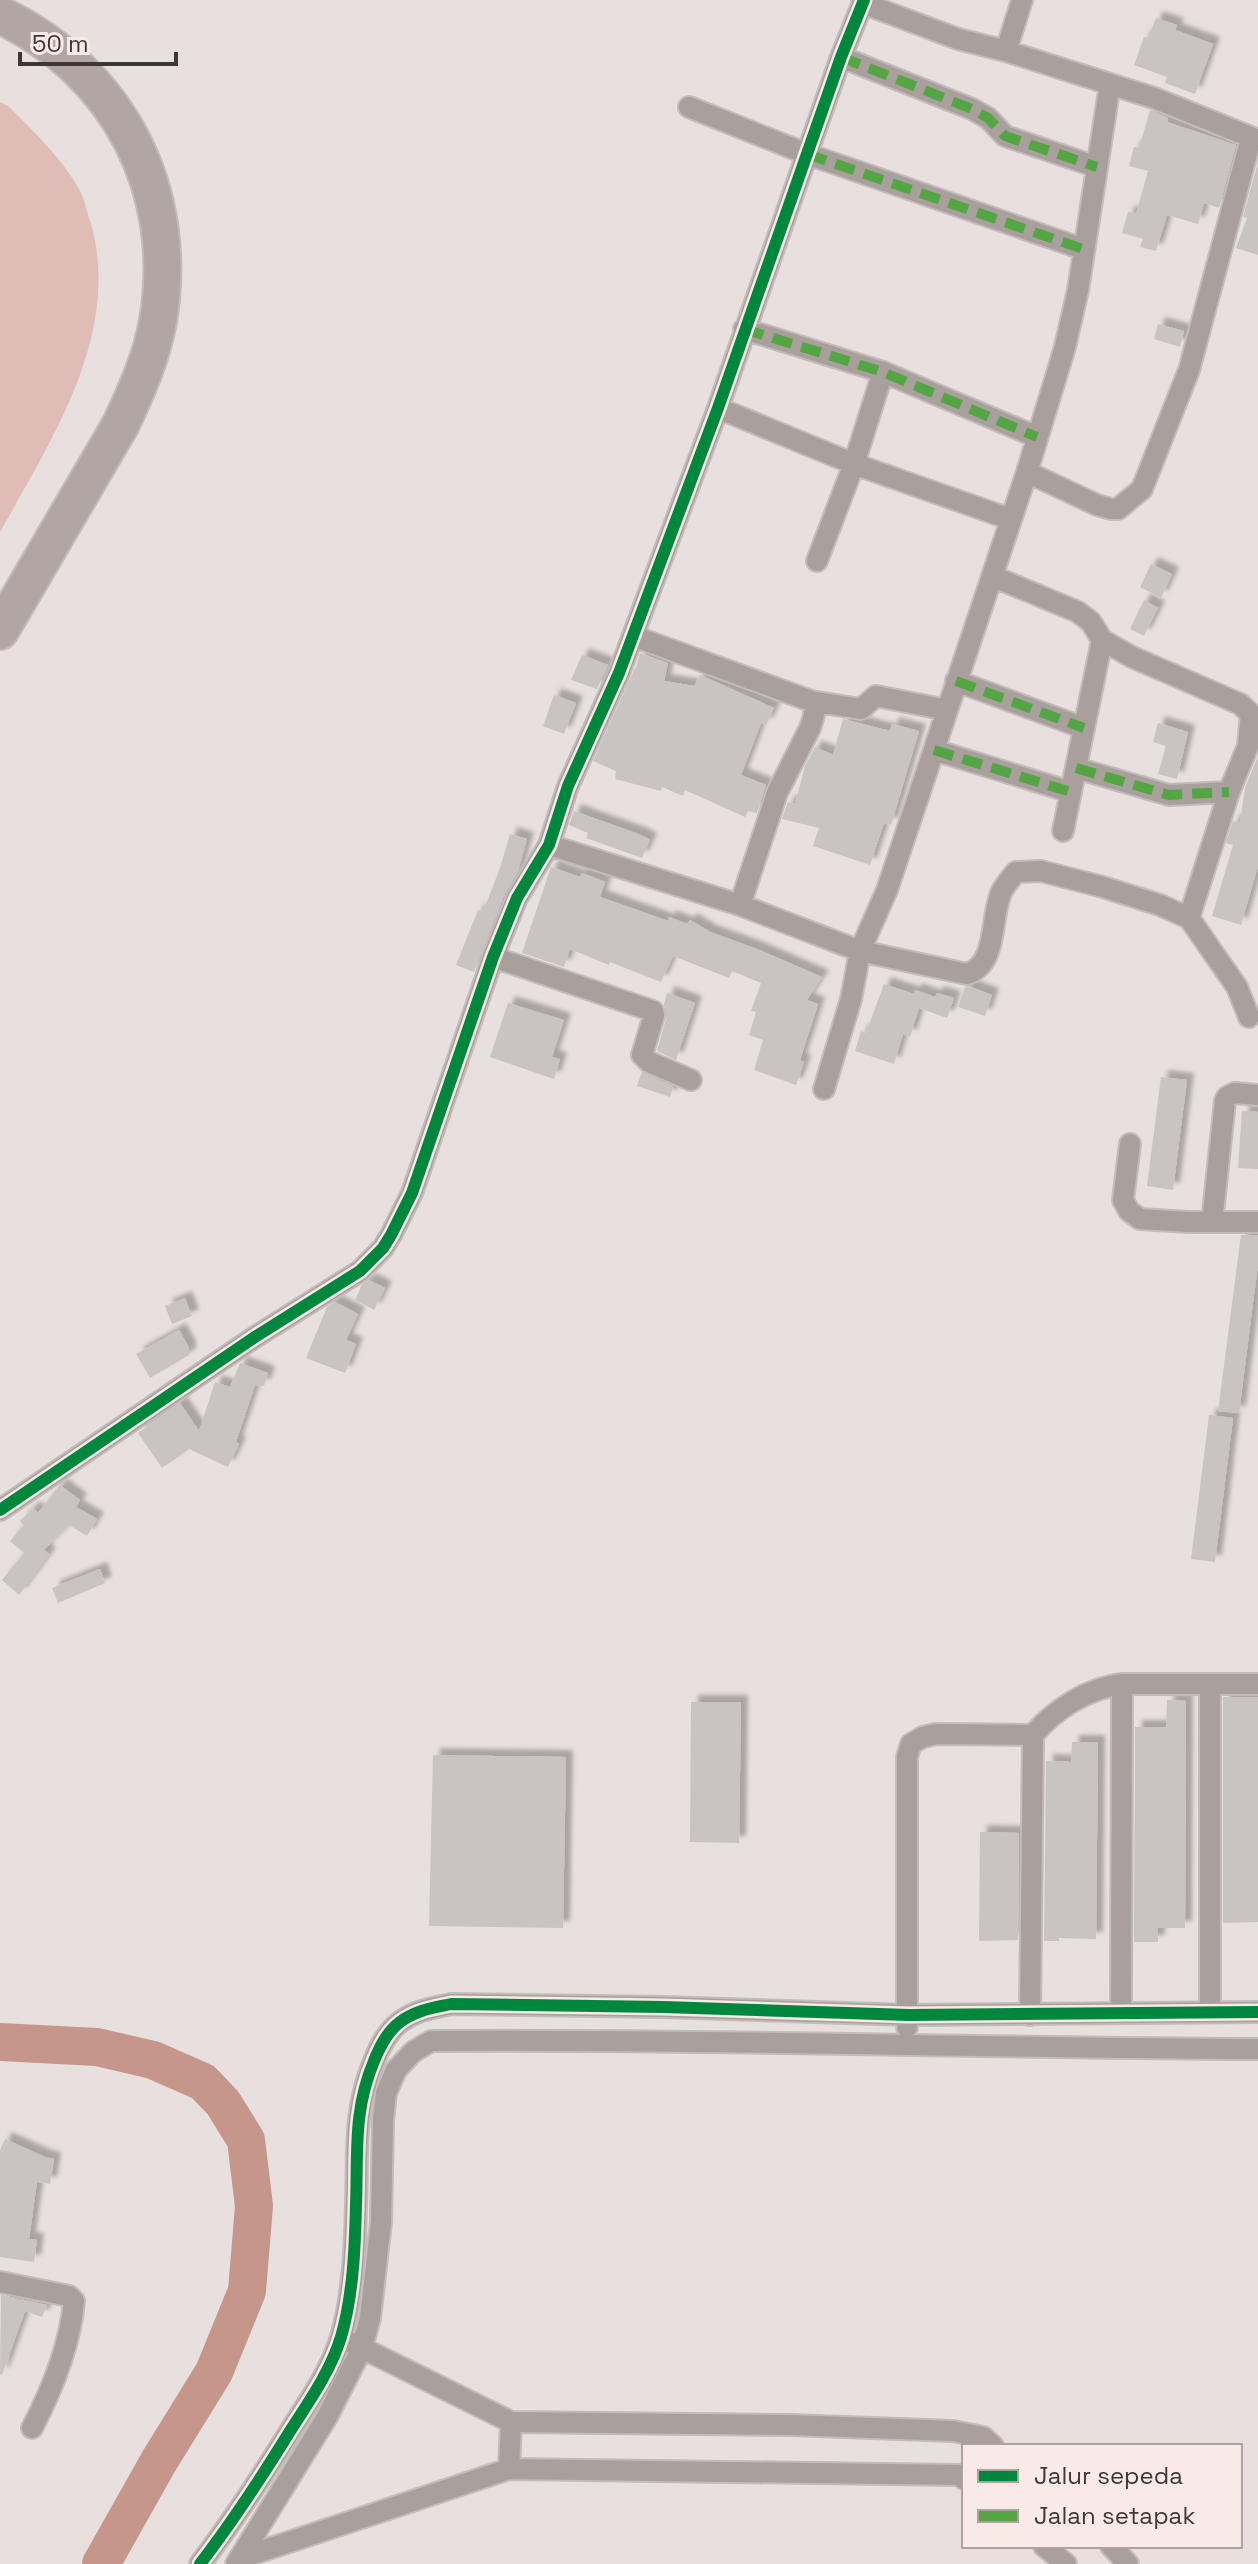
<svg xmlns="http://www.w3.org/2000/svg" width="1258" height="2564" font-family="'Space Grotesk',sans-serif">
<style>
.green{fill:#dfbcb5}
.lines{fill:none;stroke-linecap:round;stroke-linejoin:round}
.river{stroke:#c6968b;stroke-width:38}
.building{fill:#c9c3c1;filter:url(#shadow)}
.street-casing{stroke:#c2bcba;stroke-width:24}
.highway-casing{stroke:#c2bcba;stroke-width:40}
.street{stroke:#a99f9d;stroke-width:20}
.highway{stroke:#b1a6a3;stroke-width:36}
.quiet{stroke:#54a644;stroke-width:10;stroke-dasharray:20 10;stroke-linecap:butt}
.cycleway-casing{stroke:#f9eae7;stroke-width:17}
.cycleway{stroke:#00873e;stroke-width:12}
</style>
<defs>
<filter id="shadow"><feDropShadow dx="7" dy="-7" stdDeviation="2" flood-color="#0004"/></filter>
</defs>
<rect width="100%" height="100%" fill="#e8e0de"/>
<path class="green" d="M0,102l8,4c26,26 53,51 71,83 6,10 8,24 12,35 31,109 -40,217 -91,308z"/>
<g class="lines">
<path class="river" d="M0,2042l97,5 56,13 50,22 20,21 23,37 8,66 -7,85 -33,81 -55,89 -58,103"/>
</g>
<path class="building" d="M1156,18l21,7 -2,5 38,14 -18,50 -30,-11 2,-6 -33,-12 10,-28 4,1z
M1150,110l18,8 -1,4 69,23 -17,63 -15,-5 -6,21 -31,-9 -11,36 -16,-4 3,-8 -21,-6 6,-21 8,2 12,-43 -19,-5 5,-19 5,1z
M1258,162v93l-22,-7 11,-30 -4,-1z
M1158,324l26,7 -4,16 -26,-8z
M1151,564l21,10 -11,24 -21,-11z
M1144,600l14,8 -14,28 -14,-7z
M640,653l28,10 -4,18 30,5 6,-11 74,33 -8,17 -5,-2 -20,52 25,10 -9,28 -9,-2 -3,6 -60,-27 -2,6 -21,-9 -1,4 -46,-12 1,-8 -23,-10 42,-93 1,1z
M582,655l26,10 -11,24 -26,-9z
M554,695l22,8 -12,31 -21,-8z
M843,719l47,12 2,-7 27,7 -28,94 -7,-2 -14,42 -57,-19 6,-18 -37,-9 6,-17 7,2 10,-38 10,-19 18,8z
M1158,723l30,9 -11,47 -19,-5 8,-28 -13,-4z
M1258,756v110l-17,59 -29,-9 21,-71 -7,-2 7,-22 7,2 5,-35z
M574,811l67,24 9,5 -8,18 -56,-20 2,-5 -19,-8z
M510,834l17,5 -9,32 -13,22 -31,79 -18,-7 22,-55 5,2 17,-44z
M551,867l29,10 2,-4 23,9 -5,15 68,24 1,-4 18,7 3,-4 20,12 47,17 65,28 -15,23 11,4 -18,56 4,2 -8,23 -42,-15 9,-30 -14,-5 7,-23 -5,-1 10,-28 -29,-12 -3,7 -56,-22 -12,26 -51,-20 -1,3 -39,-16 -6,18 -42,-14z
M884,984l30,10 1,-4 20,7 2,-4 17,5 -7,20 -28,-10 -9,29 -7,-3 -9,30 -39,-13 6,-20 5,2z
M968,986l24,9 -7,21 -27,-9 7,-20z
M667,993l28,10 -19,57 -19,-9 9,-32 -2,-15z
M508,1003l56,17 -12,37 8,2 -6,20 -64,-22z
M642,1072l31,14 -3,11 -33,-11z
M1161,1077l26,3 -14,110 -26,-4z
M1242,1111l16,1v57l-20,-1z
M1241,1235h17v29l-19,149 -21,-2z
M369,1280l16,8 -11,22 -19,-10 7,-15z
M185,1298l7,18 -20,8 -7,-18z
M335,1302l23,12 -12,26 10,4 -11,29 -39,-15 21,-51z
M179,1330l10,18v7l-39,23 -14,-24z
M240,1363l28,10 -4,13 -9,-1 -19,57 3,2 -11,23 -39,-18 -27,19 -24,-35 42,-30 19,28 16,-49 15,5z
M1209,1415l24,3 -18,144 -24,-3z
M60,1485l20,15 -4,7 21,12 -10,17 -18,-11 -25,25 5,4 -30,41 -17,-15 22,-27 -14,-12 14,-16 -4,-4 13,-13 5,5z
M100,1569l5,14 -47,20 -6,-15z
M1223,1697h35v225l-35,1z
M1167,1700l19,1 -1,227h-27v14h-24l1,-215h31z
M691,1702h50l-2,141 -49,-1z
M1072,1742h26l-2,197 -37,-1v3h-15l2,-180 25,1z
M433,1755l133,2 -3,171 -134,-2z
M980,1832l39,1 -1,107 -39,1z
M5,2139l40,18 9,2 -4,25 -13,-2 -8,57 8,1 -3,22 -34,-5v-107z
M1,2295l46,10 -5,12 -17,-6 -23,64 -2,-1z"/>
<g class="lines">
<g class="street-casing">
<path id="street" d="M862,3l96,36 48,12 148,47 104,42
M1006,51l16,-51
M841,57l131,52 16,9 17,18 92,31
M689,107l118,47 276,95
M744,329l139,43 154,65
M718,408l136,56 156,55
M1027,472l70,33 14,4h7l24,-20 47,-119 62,-232
M817,561l37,-97 29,-92
M992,576l86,36 13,10 11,18 30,17 108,47 11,10 -3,32 -19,46 -40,126
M633,636l178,65c6,9 2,18 -1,27l-33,65 -37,112
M956,681l128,47
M811,701l50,8 15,-13 71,14
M934,750l137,42
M1076,768l93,27 60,-3
M1063,831l39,-191
M549,845l191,60 120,46 27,-61 140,-418 38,-125 13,-57 32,-206
M493,957l160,54 1,4 -12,40 7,7 42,18
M824,1089l27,-90 9,-48 107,23c31,-10 23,-55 34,-81 3,-7 10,-15 15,-21l25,-1 62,16 57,18 29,13 48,69 12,30
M1130,1144l-7,56 6,11 11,8 49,3h69
M1212,1222l13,-121 2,-4 8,-4 23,2
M0,1510l255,-173 105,-66 23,-23 8,-13 21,-42 81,-236 24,-59 32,-53 19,-59 51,-113 99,-265 123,-351 23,-57
M1210,1685v327
M1121,2013l1,-329
M1030,2015l3,-280c22,-26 55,-47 89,-51h136
M907,2027v-270l4,-13 12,-7 13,-3 97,1
M0,2282l69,14 5,5c-4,44 -22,89 -42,127
M352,2343l159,79 279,3 163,6 30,6 10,9
M509,2469l2,-47
M1044,2546l22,18
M1111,2546l17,18
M241,2558l268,-89 450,6 5,4
M200,2564c33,-43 63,-89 92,-136 18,-28 39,-58 49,-91 12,-41 14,-89 15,-132 2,-53 -3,-94 18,-144 6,-15 13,-29 26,-39 16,-12 33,-14 51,-18l212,3 246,8 349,-3
M236,2564l91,-147 35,-69 8,-30 11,-96 2,-102 3,-27 10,-23 17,-18 18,-11c276,-2 551,7 827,8"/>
</g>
<g class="highway-casing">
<path id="highway" d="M0,15c119,57 180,176 158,306 -6,35 -22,71 -37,103l-121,207"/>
</g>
<use href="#street" class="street"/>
<use href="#highway" class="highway"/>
<path class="quiet" d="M841,57l131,52 16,9 17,18 92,31
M807,154l276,95
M744,329l139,43 154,65
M956,681l128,47
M934,750l137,42
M1076,768l93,27 60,-3"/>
<g class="cycleway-casing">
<path id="cycleway" d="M0,1510l255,-173 105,-66 23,-23 8,-13 21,-42 81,-236 24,-59 32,-53 19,-59 51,-113 99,-265 123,-351 23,-57
M200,2564c33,-43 63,-89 92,-136 18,-28 39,-58 49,-91 12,-41 14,-89 15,-132 2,-53 -3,-94 18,-144 6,-15 13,-29 26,-39 16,-12 33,-14 51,-18l212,3 246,8 349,-3"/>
</g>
<use href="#cycleway" class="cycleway"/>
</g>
<rect x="962" y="2444" width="280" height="104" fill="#f9eae7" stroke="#aea2a0" stroke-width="2"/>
<rect x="978" y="2470" width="40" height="12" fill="#00873e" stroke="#aea2a0" stroke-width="2"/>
<text x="1034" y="2484" font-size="24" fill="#3d3736">Jalur sepeda</text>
<rect x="978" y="2510" width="40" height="12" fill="#54a644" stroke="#aea2a0" stroke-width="2"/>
<text x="1034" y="2524" font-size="24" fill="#3d3736">Jalan setapak</text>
<path d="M20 52v12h156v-12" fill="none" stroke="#3d3736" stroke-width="4"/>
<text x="32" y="52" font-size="24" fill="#3d3736" stroke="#f9eae7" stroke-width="6" paint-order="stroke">50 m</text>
</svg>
